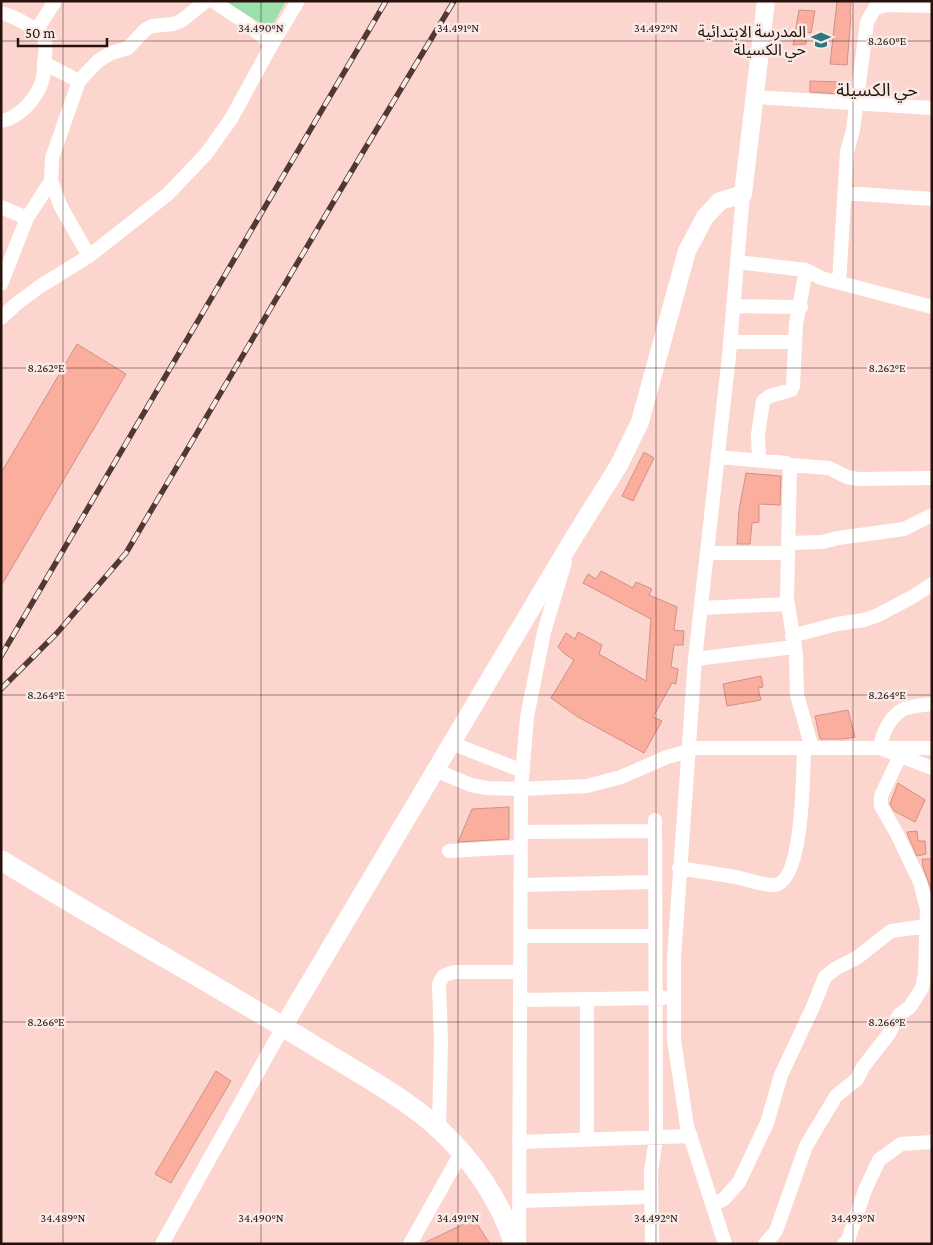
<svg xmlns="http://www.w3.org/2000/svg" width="933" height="1245" font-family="'Crimson Pro','Noto Sans Arabic',serif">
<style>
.green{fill:#9ce0ae}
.building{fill:#fcae9e;stroke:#cd9286}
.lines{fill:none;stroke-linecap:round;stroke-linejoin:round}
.minor{stroke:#fff;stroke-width:14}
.tertiary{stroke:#fff;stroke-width:18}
.secondary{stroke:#fff;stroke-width:20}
.rail-casing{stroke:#513833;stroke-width:5.5}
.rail{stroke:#f7eae7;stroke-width:4;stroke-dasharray:11;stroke-linecap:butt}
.ticks{fill:none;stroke:#28120e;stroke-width:1;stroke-opacity:0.45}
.labels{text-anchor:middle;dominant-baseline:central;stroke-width:5;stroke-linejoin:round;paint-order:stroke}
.poi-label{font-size:16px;fill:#28120e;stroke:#f7eae7;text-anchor:end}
.neighbourhood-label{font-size:18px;fill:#28120e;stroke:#f7eae7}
.ticks-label{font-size:12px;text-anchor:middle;fill:#28120e;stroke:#f7eae7;stroke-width:5;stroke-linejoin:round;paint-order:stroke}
</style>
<rect width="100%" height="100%" fill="#fcd6ce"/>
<path class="green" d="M225,1h61l-16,28z"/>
<path class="building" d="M837,1h14l-1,14h1l-4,50 -17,-1z
M799,10l16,1 -4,22 -5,-1v12l-13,1z
M810,81l32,1 -2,12 -30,-2z
M77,344l49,30 -125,212v-113z
M644,452l10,6 -21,43 -11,-5z
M746,473l35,3 -1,29 -21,-1v18l-7,1 -2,21h-13l2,-34z
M601,571l32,17 3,-6 16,7 -3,6 28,12 -3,23 10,1 -1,14h-9l-3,22 7,2 -2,15 -4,-1 -19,34 9,4 -18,32 -66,-36 -27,-19 23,-38 -8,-5 -8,-8 8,-14 9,6 3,-7 24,13 -3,9 47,27 5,-62 -68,-36 5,-9 8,5z
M761,676l2,11 -5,1 3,12 -34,6 -4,-22z
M848,710l7,27 -11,2h-24l-5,-23z
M898,783l27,17 -10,22 -21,-11 -4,-7z
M509,807v32l-51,3 14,-33z
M917,831l1,10h7l1,13 -9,2 -9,-20 -1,-4z
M922,859h10v33l-9,-25z
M216,1071l15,10 -60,102 -16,-9z
M474,1219l16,25h-68z"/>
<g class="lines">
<path class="minor" d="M1,13c10,2 39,16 43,26 3,6 1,17 0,23 0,5 0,11 -1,16 -5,19 -23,40 -42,43
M36,31l19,-30
M272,44l26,-43
M44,63l35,18
M753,97l179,11
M51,181l10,26 28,49
M844,193l88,6
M1,207l26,11
M737,262l69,8 15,8 111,29
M839,283l8,-131 6,-22 14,-108 8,-14 12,-3 45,1
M1,284l26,-66 24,-37 1,-23 27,-77 19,-20 13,-8 17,-5 17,-18 7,-4 21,-2 8,-3 25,-20
M733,306l68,1
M1,318l14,-13 24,-18 50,-31 79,-62 38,-40 25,-35 41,-75 -26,-21 -33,-22
M730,342h65
M718,457l68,6 4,2 -3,134 9,55 1,41 15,53
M759,460l-1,-25 5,-34 7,-5 21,-6 2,-4 3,-62 10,-54
M790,465l39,3 18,9 11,2 74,-1
M788,543l34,-1 16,-4 66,-9 28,-14
M707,553h80
M701,608l86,-4
M792,636l45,-12 27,-4 14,-5 36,-19 18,-12
M695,659l99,-12
M932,704c-9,1 -20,2 -28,5 -14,7 -22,25 -24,39l52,20
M451,743l72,28
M689,748h243
M435,770l36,15 16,3 34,1 66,-3 34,-9 46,-20 22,-6
M521,832l134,-1
M449,851l72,-4
M679,868c19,3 38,6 57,9 12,3 25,8 38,8 30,-2 29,-115 30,-137
M520,885l135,-3
M520,936h135
M587,999v141
M520,1000l144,-2
M439,1129l2,-88 -2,-56c3,-10 6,-11 16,-13h65
M519,1142l172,-6
M519,1201l132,-4
M713,1205l11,-6 15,-17 28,-59 14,-48 31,-66 13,-32 10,-8 23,-12 33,-26 36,-5
M162,1244l121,-217
M410,1244l51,-91
M519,1244l2,-455 6,-72 17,-85 21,-70
M652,1244l-1,-72 5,-34 -1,-318
M725,1244l-38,-118 -13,-86v-82l21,-299 34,-303 14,-162
M765,1244l11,-13 30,-85 30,-50 21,-17 6,-12 25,-32 11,-20 11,-8 12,-19 3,-14 2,-65 -7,-27 -24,-50 -15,-26v-10l19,-40
M844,1244l4,-4 17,-50 14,-30 22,-16 31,-2"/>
<path class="tertiary" d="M283,1027l288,-485 48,-77 21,-43 47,-171 18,-34 15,-16 23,-7 23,-193"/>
<path class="secondary" d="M1,860c103,64 209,122 312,185 42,26 88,50 125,83 33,30 63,73 76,116"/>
<g class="rail-casing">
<path id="rail" d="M1,656l385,-655
M1,689l56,-56 69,-80 237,-401 91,-151"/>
</g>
<use href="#rail" class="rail"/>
</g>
<path class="ticks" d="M63,1v1243M261,1v1243M458,1v1243M656,1v1243M853,1v1243M1,41h931M1,368h931M1,695h931M1,1022h931"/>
<defs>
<g id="school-bare" transform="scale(1.5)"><path d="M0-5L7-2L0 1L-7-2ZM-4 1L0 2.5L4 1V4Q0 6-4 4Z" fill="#2f7582" stroke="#f7eae7" stroke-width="2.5" paint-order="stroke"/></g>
</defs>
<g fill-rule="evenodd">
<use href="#school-bare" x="821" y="40"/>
</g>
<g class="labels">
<g class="poi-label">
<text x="806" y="31">المدرسة الابتدائية<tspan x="806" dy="18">حي الكسيلة</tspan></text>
</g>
<g class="neighbourhood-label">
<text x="877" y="90">حي الكسيلة</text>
</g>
</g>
<g class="ticks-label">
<text x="261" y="32">34.490°N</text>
<text x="458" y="32">34.491°N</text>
<text x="656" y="32">34.492°N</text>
<text x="887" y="45">8.260°E</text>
<text x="887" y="372">8.262°E</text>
<text x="46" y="372">8.262°E</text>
<text x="887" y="699">8.264°E</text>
<text x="46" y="699">8.264°E</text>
<text x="887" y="1026">8.266°E</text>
<text x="46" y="1026">8.266°E</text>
<text x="63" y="1222">34.489°N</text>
<text x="261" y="1222">34.490°N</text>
<text x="458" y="1222">34.491°N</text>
<text x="656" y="1222">34.492°N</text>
<text x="853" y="1222">34.493°N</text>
</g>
<rect width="933" height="1245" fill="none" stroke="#28120e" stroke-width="5"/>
<path d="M18 38v8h89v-8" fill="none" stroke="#28120e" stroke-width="2.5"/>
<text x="25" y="38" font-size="15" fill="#28120e" stroke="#f7eae7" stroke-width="4" paint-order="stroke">50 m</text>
</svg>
